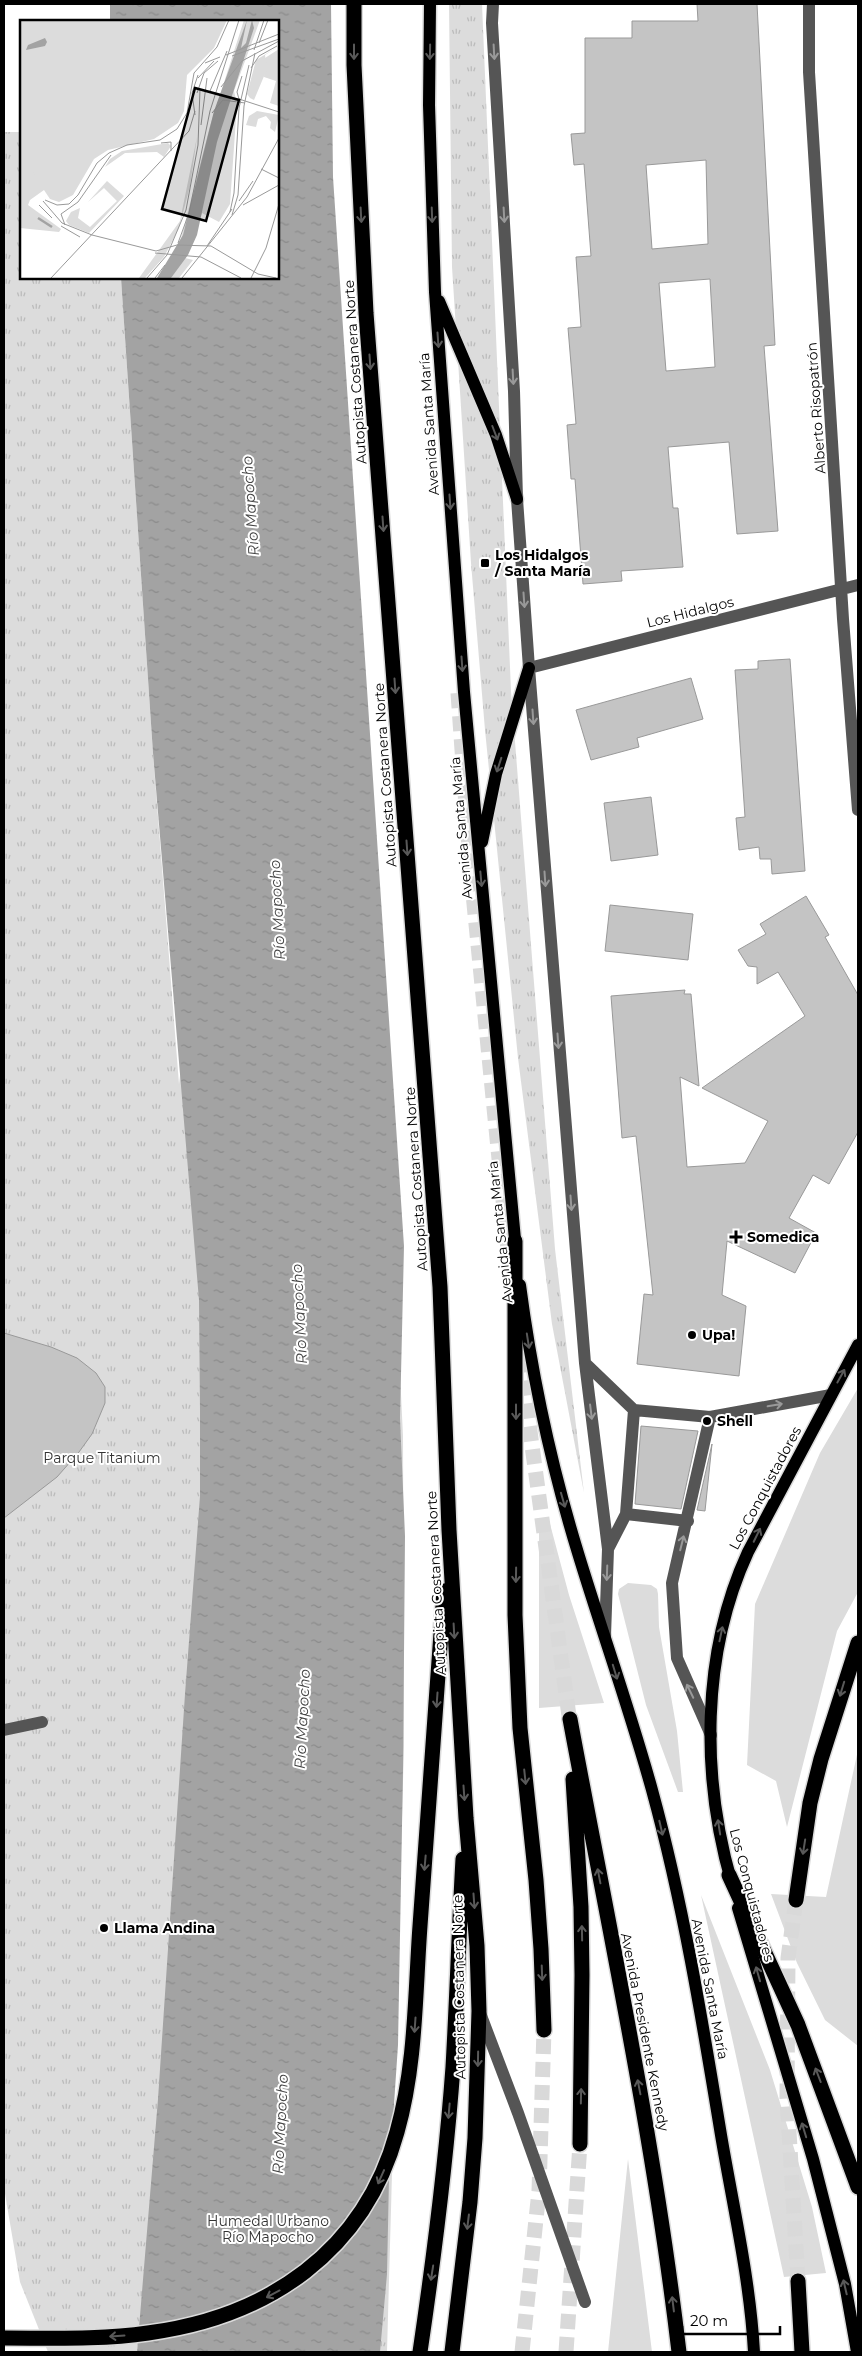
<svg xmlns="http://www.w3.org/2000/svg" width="862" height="2356" font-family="Montserrat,sans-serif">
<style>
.grass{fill:#dcdcdc}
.park{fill:url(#park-tufts)}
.water{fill:url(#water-ripples)}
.building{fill:#c4c4c4;stroke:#999;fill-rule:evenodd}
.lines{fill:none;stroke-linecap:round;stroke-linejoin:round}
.highway-tunnel{stroke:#d9d9d9;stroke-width:15;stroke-dasharray:15 8;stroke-linecap:butt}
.major-casing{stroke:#dbdbdb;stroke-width:15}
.highway-casing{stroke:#dbdbdb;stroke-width:18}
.minor{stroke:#555;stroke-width:12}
.major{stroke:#000;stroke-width:12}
.highway{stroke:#000;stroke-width:15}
.oneway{stroke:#595959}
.oneway2{stroke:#999}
.poi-dot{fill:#000;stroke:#fff;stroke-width:2}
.labels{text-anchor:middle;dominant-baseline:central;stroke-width:4;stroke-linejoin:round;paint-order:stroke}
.street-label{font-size:14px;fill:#000;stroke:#fff}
.poi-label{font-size:14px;font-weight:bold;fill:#000;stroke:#fff;text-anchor:start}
.park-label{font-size:14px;fill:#333;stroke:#fff}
.water-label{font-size:15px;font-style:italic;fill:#444;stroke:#fff}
.inset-river{fill:none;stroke:#a3a3a3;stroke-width:2.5}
.inset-road{fill:none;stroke:#999;stroke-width:1}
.view{fill:#000;fill-opacity:0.15;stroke:#000;stroke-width:2.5}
.inset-edge{fill:none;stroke:#000;stroke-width:2.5}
</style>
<defs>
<pattern id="park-tufts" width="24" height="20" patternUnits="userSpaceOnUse" patternTransform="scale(1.25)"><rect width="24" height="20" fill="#dcdcdc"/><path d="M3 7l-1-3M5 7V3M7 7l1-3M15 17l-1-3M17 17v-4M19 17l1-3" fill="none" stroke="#bbb"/></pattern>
<pattern id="water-ripples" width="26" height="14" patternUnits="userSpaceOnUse" patternTransform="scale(1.25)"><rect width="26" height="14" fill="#a3a3a3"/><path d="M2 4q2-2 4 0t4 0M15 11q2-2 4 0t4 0" fill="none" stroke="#8b8b8b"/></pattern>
</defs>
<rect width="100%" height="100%" fill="#fff"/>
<path class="grass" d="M858,1388v204l-21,39 -50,196 -11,-46 -29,-16 8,-161 65,-151z
M539,1524h11l19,71 35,108 -65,5z
M628,1583l23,2 6,4 1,5 1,33 18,104 6,61h-5l-32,-87 -28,-111 1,-5z
M858,1750v296l-33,-26 -28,-57 -26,-69 55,3z
M701,1895l69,175 42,137 14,66 -42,4z
M628,2159l24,193h-44z"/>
<path class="park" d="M325,4l-2,45 64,1055 16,332 1,310 -17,606h-249l1,-20 -2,20h-89l-28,-70 -16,-94v-2056h17v146h100l32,475 26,331 99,-806v-257z
M449,4h33l29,687 44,558 29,244 -32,-169 -34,-266 -33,-328 -14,-167 -19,-296z"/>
<path class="water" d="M110,4h221l2,173 71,1069 -4,172 5,118 -2,235 -5,274 -9,133 -2,96 -7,78h-243l21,-253 27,-405 15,-198v-85l-1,-111 -46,-547 -32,-475h157v-257h-168z"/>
<path class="building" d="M697,4h60l18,341 -11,1 14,185 -41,3 -8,-92 -61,5 5,61h5l5,59 -62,4 1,10 -39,3 -8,-105h-4l-4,-54 9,-1 -8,-96 13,-1 -5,-70 15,-1 -7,-92 -10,1 -3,-31 14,-1v-95h47v-17h66zM706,160l2,84 -56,5 -6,-84zM710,279l5,88 -49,4 -7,-88z
M790,659l15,212 -33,3 -1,-15h-11l-1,-12 -20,3 -3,-32 9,-1 -10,-147 23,-1v-8z
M691,678l12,41 -66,19 2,9 -48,13 -15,-50z
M651,797l7,58 -47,6 -7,-58z
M806,896l23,39 -4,2 33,58v137l-29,52 -16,-9 -24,43 27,15 -21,40 -68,-32 -5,54 24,11 -7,70 -102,-12 7,-70 9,1 -17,-159 -14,2 -11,-142 74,-6 -1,4h7l8,92 -19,-9 7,90 58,-4 23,-42 -66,-33 103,-72 -27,-44 -21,12v-17l-9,-1 -10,-16 28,-16 -6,-10z
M610,905l83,9 -5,46 -83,-9z
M4,1333l47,14 26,11 19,15 9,14v16l-13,31 -13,18 -22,25 -53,41z
M641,1426l57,5 -17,78 -46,-5z
M712,1444l-7,67 -8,-1z"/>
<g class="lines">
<path class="highway-tunnel" d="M458,693l12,170 40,408
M520,1358l49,358
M796,1900l-8,58 -1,140 11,183
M522,2352l17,-161 5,-161
M566,2352l14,-208"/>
<g class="major-casing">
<path id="major" d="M430,4l-1,101 6,187 29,400 52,558
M439,301l57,134 21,64
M482,842l14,-68 33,-106
M520,1285c12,91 31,180 58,268 24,79 52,157 74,237 31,113 50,229 69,345 12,71 29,144 33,217
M732,1884c-31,-107 -31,-230 16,-332l110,-207
M738,1908l75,251 32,125 12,68"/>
</g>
<g class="highway-casing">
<path id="highway" d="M354,4v61l12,248 74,974 9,243 17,288 11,128 2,65 -4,127 -5,64 -18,150
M515,1241v374l5,113 16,152 5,69 3,81
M570,1719c39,210 84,420 109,633
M573,1779l8,128 1,68 -2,169
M729,1875l69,150 60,162
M796,1900l14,-97 11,-44 37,-116
M798,2281l4,71
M4,2338c48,0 97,2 144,-5 120,-16 216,-81 249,-201 19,-67 18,-137 23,-206 8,-111 16,-223 24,-335
M420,2352c14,-95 26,-189 33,-285 4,-69 6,-139 10,-208"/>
</g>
<path class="minor" d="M493,4l-1,19 22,368 3,108 12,169 56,695 23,186 -3,87
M809,4v68l34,547 15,191
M529,668l329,-83
M585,1363l49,47 76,7 121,-22
M710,1417l-38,166 5,75 34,77
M626,1514l62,7
M608,1549l18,-35 8,-104
M4,1730l38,-8
M480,2013l38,100 67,189"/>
<use href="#major" class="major"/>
<use href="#highway" class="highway"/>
</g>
<defs><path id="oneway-shaft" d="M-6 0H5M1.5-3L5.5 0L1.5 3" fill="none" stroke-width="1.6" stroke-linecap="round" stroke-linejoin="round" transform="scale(1.25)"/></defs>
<g class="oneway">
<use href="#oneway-shaft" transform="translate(354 52) rotate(90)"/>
<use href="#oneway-shaft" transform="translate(430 52) rotate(91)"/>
<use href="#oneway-shaft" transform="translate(361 215) rotate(87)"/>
<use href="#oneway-shaft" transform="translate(432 215) rotate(88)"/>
<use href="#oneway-shaft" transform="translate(438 340) rotate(86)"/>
<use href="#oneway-shaft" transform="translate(370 362) rotate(86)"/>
<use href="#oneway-shaft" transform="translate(495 433) rotate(69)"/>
<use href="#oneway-shaft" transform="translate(450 502) rotate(86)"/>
<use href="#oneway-shaft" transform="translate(383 524) rotate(86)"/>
<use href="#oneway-shaft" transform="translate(462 664) rotate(86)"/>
<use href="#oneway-shaft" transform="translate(395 686) rotate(86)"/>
<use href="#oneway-shaft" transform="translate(499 765) rotate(108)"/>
<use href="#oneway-shaft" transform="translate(407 848) rotate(86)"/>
<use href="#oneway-shaft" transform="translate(481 879) rotate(85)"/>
<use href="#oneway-shaft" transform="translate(528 1341) rotate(81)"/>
<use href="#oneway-shaft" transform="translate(841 1376) rotate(-61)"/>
<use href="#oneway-shaft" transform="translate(516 1412) rotate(90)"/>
<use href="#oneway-shaft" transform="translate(563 1500) rotate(74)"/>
<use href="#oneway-shaft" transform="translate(757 1535) rotate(-64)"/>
<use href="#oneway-shaft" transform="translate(516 1575) rotate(91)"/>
<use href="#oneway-shaft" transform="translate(454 1631) rotate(87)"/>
<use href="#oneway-shaft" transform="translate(721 1634) rotate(-78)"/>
<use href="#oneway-shaft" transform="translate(615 1672) rotate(73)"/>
<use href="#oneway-shaft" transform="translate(842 1689) rotate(107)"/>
<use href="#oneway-shaft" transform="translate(437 1700) rotate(94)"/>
<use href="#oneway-shaft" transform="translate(525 1777) rotate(84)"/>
<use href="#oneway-shaft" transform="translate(464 1793) rotate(86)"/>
<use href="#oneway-shaft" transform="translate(719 1827) rotate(-99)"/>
<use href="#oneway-shaft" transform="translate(661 1828) rotate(77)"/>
<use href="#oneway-shaft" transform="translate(804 1847) rotate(99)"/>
<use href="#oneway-shaft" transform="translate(425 1863) rotate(95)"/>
<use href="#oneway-shaft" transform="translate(599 1876) rotate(-101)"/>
<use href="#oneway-shaft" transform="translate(474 1901) rotate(86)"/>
<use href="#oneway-shaft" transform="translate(582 1933) rotate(-91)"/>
<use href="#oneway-shaft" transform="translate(542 1973) rotate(88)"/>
<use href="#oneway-shaft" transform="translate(758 1974) rotate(-106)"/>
<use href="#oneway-shaft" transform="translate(415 2025) rotate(94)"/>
<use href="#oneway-shaft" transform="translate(478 2059) rotate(91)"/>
<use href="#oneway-shaft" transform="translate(818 2075) rotate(-111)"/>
<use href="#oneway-shaft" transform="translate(639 2087) rotate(-101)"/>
<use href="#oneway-shaft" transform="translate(581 2096) rotate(-89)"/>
<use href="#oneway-shaft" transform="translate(449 2111) rotate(95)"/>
<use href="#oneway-shaft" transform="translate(804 2130) rotate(-107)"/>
<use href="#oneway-shaft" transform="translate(381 2177) rotate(114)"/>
<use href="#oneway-shaft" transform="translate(468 2222) rotate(97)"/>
<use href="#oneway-shaft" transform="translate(432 2273) rotate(99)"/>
<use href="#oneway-shaft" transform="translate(845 2287) rotate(-103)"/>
<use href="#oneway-shaft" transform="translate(273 2294) rotate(152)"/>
<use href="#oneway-shaft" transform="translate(673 2304) rotate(-97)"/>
<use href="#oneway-shaft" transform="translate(117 2336) rotate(176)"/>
</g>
<g class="oneway2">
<use href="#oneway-shaft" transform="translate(494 52) rotate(87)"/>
<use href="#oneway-shaft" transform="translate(504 215) rotate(87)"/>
<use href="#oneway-shaft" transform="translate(513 377) rotate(87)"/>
<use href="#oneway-shaft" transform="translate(524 600) rotate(86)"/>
<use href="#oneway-shaft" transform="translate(533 717) rotate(86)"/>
<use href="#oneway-shaft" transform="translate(545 879) rotate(86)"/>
<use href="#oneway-shaft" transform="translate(558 1041) rotate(86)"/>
<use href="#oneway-shaft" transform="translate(571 1203) rotate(86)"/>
<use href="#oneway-shaft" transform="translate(775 1405) rotate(-10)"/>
<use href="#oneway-shaft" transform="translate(591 1412) rotate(83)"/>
<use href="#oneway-shaft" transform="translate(682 1543) rotate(-76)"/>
<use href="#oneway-shaft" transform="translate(607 1573) rotate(92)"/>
<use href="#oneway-shaft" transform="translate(690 1691) rotate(-116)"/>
</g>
<g class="poi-dot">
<rect x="480" y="558" width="10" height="10" rx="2.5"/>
<path d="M733.5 1229.5h5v5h5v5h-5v5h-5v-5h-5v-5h5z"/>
<circle cx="692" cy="1335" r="5"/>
<circle cx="707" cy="1421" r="5"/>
<circle cx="104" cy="1928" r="5"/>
</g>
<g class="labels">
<g class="street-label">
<text transform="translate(355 372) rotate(-94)">Autopista Costanera Norte</text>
<text transform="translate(816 408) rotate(-94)">Alberto Risopatrón</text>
<text transform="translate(429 424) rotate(-94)">Avenida Santa María</text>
<text transform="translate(690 612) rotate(-14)">Los Hidalgos</text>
<text transform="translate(385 775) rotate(-94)">Autopista Costanera Norte</text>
<text transform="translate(461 828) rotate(-95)">Avenida Santa María</text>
<text transform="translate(416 1179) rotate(-94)">Autopista Costanera Norte</text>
<text transform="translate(500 1232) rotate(-96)">Avenida Santa María</text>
<text transform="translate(765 1488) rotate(-62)">Los Conquistadores</text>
<text transform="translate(436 1583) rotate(-93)">Autopista Costanera Norte</text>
<text transform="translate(752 1895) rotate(75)">Los Conquistadores</text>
<text transform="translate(459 1987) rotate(-91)">Autopista Costanera Norte</text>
<text transform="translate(710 1989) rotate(79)">Avenida Santa María</text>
<text transform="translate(645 2032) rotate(79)">Avenida Presidente Kennedy</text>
</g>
<g class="poi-label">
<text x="495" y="555">Los Hidalgos<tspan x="495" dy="16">/ Santa María</tspan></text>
<text x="747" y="1237">Somedica</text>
<text x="702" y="1335">Upa!</text>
<text x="717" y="1421">Shell</text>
<text x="114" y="1928">Llama Andina</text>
</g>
<g class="park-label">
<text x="102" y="1458">Parque Titanium</text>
<text x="268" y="2221">Humedal Urbano<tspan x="268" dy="16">Río Mapocho</tspan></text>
</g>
<g class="water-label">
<text transform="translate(250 506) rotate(-94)">Río Mapocho</text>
<text transform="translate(277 910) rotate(-93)">Río Mapocho</text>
<text transform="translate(299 1314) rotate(-93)">Río Mapocho</text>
<text transform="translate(302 1719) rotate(-87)">Río Mapocho</text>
<text transform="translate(280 2124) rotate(-87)">Río Mapocho</text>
</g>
</g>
<g transform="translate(20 20)">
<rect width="259" height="259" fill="#fff"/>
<path d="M259,29v57l-9,-3 6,-22 -12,-4 1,-19zM148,123l3,3 -7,11 -7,-5 -32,1 -20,14 5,-8 12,-8z" fill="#dcdcdc"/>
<path d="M87,161l17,15 -35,37 -20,-8 -3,-4 5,-9 9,-4 -2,10 12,9 27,-26 -13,-13 -16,14z" fill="#dcdcdc"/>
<path d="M0,0h207l-13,28 -27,27 -3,36 -6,12 -24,16 -46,11 -14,9 -21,36 -14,7 -9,-3 -6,-9 -14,10 -2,5 33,24 -2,3 -39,-4zM224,0h16l-26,71 3,13 -7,100 -11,18 -17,-9 -17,45 8,2 -14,18h-21l21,-32 31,-120zM259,26l-14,9 2,14 -13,31 -4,-2 -3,-4 9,-34zM177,117l-7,49 -11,42 -15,29 -19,21h-6l41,-57z" fill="#dcdcdc"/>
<path d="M237,91l22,4 -4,17 -5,-4 1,-6 -5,-6 -8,3 -2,8 -10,-2 3,-9zM14,140l3,6 -5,5 4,5 -16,8 4,-8 -4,-4v-6z" fill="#dcdcdc"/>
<path d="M227,0l-6,28 5,-5 6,-23 2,8 -37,114 -20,93 -9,20 -17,23h-14l26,-43 31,-124zM25,18l2,4 -2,4 -19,4 2,-5z" fill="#a3a3a3"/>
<path class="inset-river" d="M18,198l14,9"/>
<path class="inset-road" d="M239,23l9,-23M234,30l10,-30M206,35l53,-21M212,36l47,-17M185,43l15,-6M231,48l8,-12 18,-10M222,56l-5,16 2,7 40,13M178,58l16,-17M201,67l21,-26 37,-20M190,71l17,-40M177,73l7,-20 14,-12M192,93l11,-13 22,3M175,95l-3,-22 6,-18M181,105l6,-47M141,123l10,-1v9M241,149l18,9M25,180l12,5 12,-1 9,-9 19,-32 12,-10 18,-8 33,-5 17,-11 10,-16 7,-40 23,-26 12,-27M23,181l19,22 30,12M219,181l14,-20M19,185l13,13M223,185l36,-20M210,192l4,-19 5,-85 10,-43M212,195l6,-20 6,-89 11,-53M45,205l-4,-11 17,-12 33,-47M41,206l19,11M72,215l64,16 21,-6 34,1 47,28 18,4M158,223l11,-30 21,-102 29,-91M187,226l25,-37M135,233l46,4 40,21M31,258l138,-147 6,-20M127,258l20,-23 19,-45 12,-65 2,-56M135,258l10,-13M162,258l65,-81 32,-59M231,258l15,-30 13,-44"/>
<path class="view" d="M175,68l44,12 -33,121 -44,-12z"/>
<rect width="259" height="259" class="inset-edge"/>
</g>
<rect width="862" height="2356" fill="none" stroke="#000000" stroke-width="10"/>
<path d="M682 2326v8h98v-8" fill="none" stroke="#000000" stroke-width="2.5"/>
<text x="690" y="2326" font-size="15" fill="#000000" stroke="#ffffff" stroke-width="4" paint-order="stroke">20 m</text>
</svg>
